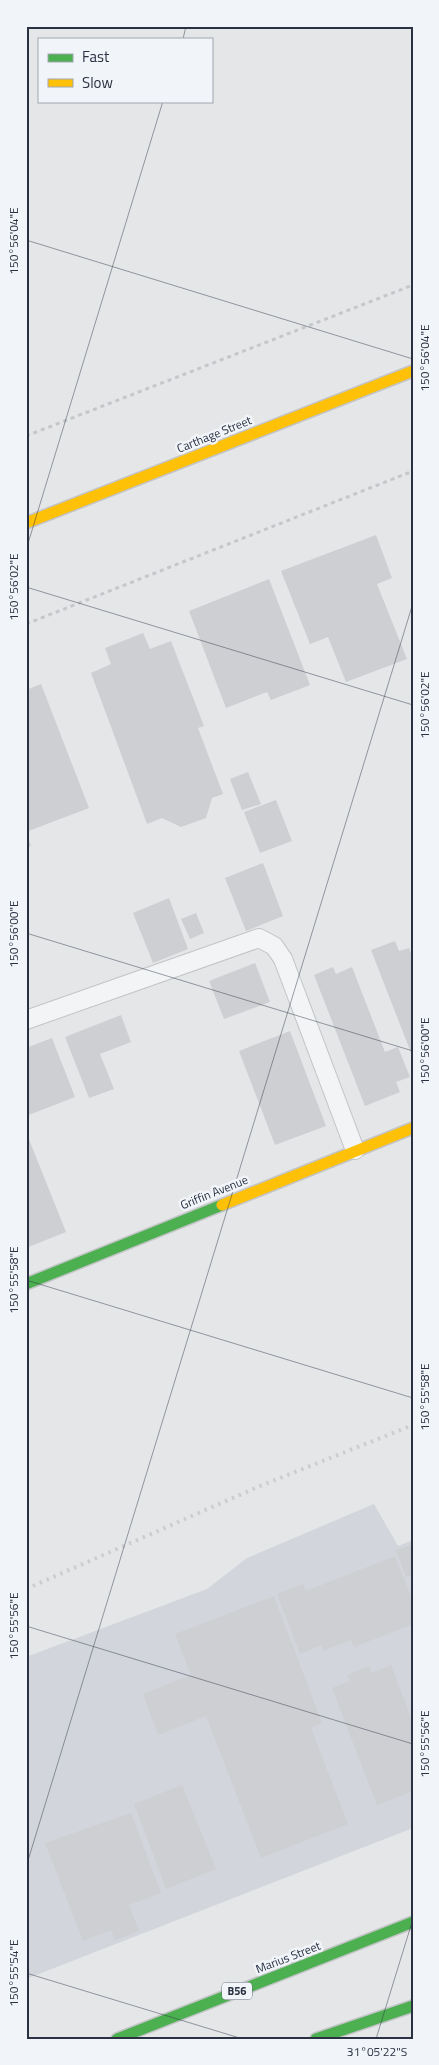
<svg xmlns="http://www.w3.org/2000/svg" width="439" height="2065" font-family="'Titillium Web',sans-serif">
<style>
.built{fill:#d2d5db}
.building{fill:#cecfd2}
.lines{fill:none;stroke-linecap:round;stroke-linejoin:round}
.lane-casing{stroke:#c2c4c6;stroke-width:20}
.fast-casing{stroke:#c2c4c6;stroke-width:14}
.slow-casing{stroke:#c2c4c6;stroke-width:14}
.path{stroke:#c5c7cb;stroke-width:3;stroke-dasharray:4 4;stroke-linecap:butt}
.lane{stroke:#f2f4f5;stroke-width:18}
.fast{stroke:#4caf50;stroke-width:11}
.slow{stroke:#ffc107;stroke-width:11}
.rail{stroke:#cccdd0;stroke-width:4;stroke-dasharray:2.5 5;stroke-linecap:butt}
.ticks{fill:none;stroke:#293142;stroke-width:1;stroke-opacity:0.45}
.labels{text-anchor:middle;dominant-baseline:central;stroke-width:5;stroke-linejoin:round;paint-order:stroke}
.shield{fill:#f1f4f8;stroke:#656c79;stroke-width:1}
.shield-label{font-size:11px;font-weight:bold;fill:#293142}
.street-label{font-size:12px;fill:#293142;stroke:#f1f4f8}
.neatline{fill:none;stroke:#293142;stroke-width:2}
.ticks-label{font-size:12px;text-anchor:middle;fill:#293142}
</style>
<rect width="100%" height="100%" fill="#e4e6e8"/>
<path class="built" d="M374,1504l24,42 15,-6v288l-387,151v-322l181,-68 40,-31z"/>
<path class="building" d="M376,535l16,43 -15,6 30,75 -61,23 -18,-45 -18,7 -29,-73z
M269,579l41,106 -39,15 -4,-8 -41,16 -37,-97z
M143,633l7,16 21,-8 33,85 -6,2 25,66 -11,4 -6,20 -25,9 -19,-9 -15,6 -56,-151 20,-9 -6,-16z
M41,684l48,124 -63,24v-142z
M248,772l13,32 -19,6 -12,-31z
M276,800l16,41 -32,12 -16,-41z
M26,833l5,13 -5,2z
M263,863l20,53 -37,15 -21,-53z
M169,898l19,51 -35,14 -20,-50z
M196,913l8,20 -14,6 -9,-20z
M395,941l4,10 10,-3 4,10v100l-42,-108z
M255,963l15,39 -46,17 -15,-38z
M333,967l3,7 16,-7 33,85 13,-5 12,30 -14,5 4,10 -35,14 -51,-131z
M121,1015l10,27 -31,12 14,35 -25,9 -24,-61z
M290,1031l36,95 -51,19 -36,-94z
M52,1038l23,59 -49,19v-68z
M28,1137l38,95 -40,16v-110z
M413,1544v30l-7,3 -10,-27z
M395,1556l18,45v23l-59,23 -3,-7 -28,11 -1,-6 -22,9 -23,-60 26,-10 3,7z
M274,1596l48,127 -11,5 37,96 -87,34 -55,-142 -48,19 -15,-41 48,-19 -16,-41z
M391,1665l22,58v68l-36,14 -45,-117 18,-7 -3,-6 22,-9 3,7z
M182,1785l34,84 -50,20 -32,-85z
M131,1813l30,80 -32,12 10,26 -24,9 -4,-10 -28,11 -38,-98z"/>
<g class="lines">
<g class="lane-casing">
<path id="lane" d="M26,1020l233,-82 15,8 9,13 72,191"/>
</g>
<g class="fast-casing">
<path id="fast" d="M26,1284l196,-79
M117,2039l296,-117
M316,2039l97,-33"/>
</g>
<g class="slow-casing">
<path id="slow" d="M26,523l387,-152
M222,1205l191,-77"/>
</g>
<path class="path" d="M26,436l387,-151
M26,624l387,-153"/>
<use href="#lane" class="lane"/>
<use href="#fast" class="fast"/>
<use href="#slow" class="slow"/>
<path class="rail" d="M26,1589l234,-103 153,-61"/>
</g>
<path class="ticks" d="M183,39l3,-13M26,240l387,119M26,550l137,-449M26,587l387,118M26,933l387,118M26,1280l387,118M26,1626l387,118M26,1867l387,-1264M26,1973l217,66M376,2039l37,-120"/>
<g class="labels">
<rect class="shield" x="222" y="1982.5" width="30" height="17" rx="4"/>
<g class="shield-label">
<text x="237" y="1991">B56</text>
</g>
<g class="street-label">
<text transform="translate(214 434) rotate(-22)">Carthage Street</text>
<text transform="translate(214 1192) rotate(-22)">Griffin Avenue</text>
<text transform="translate(288 1957) rotate(-21)">Marius Street</text>
</g>
</g>
<rect width="439" height="2065" fill="none" stroke="#f1f4f8" stroke-width="55"/>
<rect x="38" y="38" width="175" height="65" fill="#f1f4f8" stroke="#a1a6af"/>
<rect x="48" y="54" width="25" height="8" fill="#4caf50" stroke="#a1a6af"/>
<text x="82" y="62" font-size="15" fill="#293142">Fast</text>
<rect x="48" y="79" width="25" height="8" fill="#ffc107" stroke="#a1a6af"/>
<text x="82" y="88" font-size="15" fill="#293142">Slow</text>
<rect x="28" y="28" width="384" height="2010" class="neatline"/>
<g class="ticks-label">
<text transform="translate(14 241) rotate(-90)" y="4">150°56'04"E</text>
<text transform="translate(425 358) rotate(-90)" y="4">150°56'04"E</text>
<text transform="translate(14 587) rotate(-90)" y="4">150°56'02"E</text>
<text transform="translate(425 705) rotate(-90)" y="4">150°56'02"E</text>
<text transform="translate(14 934) rotate(-90)" y="4">150°56'00"E</text>
<text transform="translate(425 1051) rotate(-90)" y="4">150°56'00"E</text>
<text transform="translate(14 1280) rotate(-90)" y="4">150°55'58"E</text>
<text transform="translate(425 1397) rotate(-90)" y="4">150°55'58"E</text>
<text transform="translate(14 1626) rotate(-90)" y="4">150°55'56"E</text>
<text transform="translate(425 1744) rotate(-90)" y="4">150°55'56"E</text>
<text transform="translate(14 1973) rotate(-90)" y="4">150°55'54"E</text>
<text x="377" y="2056">31°05'22"S</text>
</g>
</svg>
